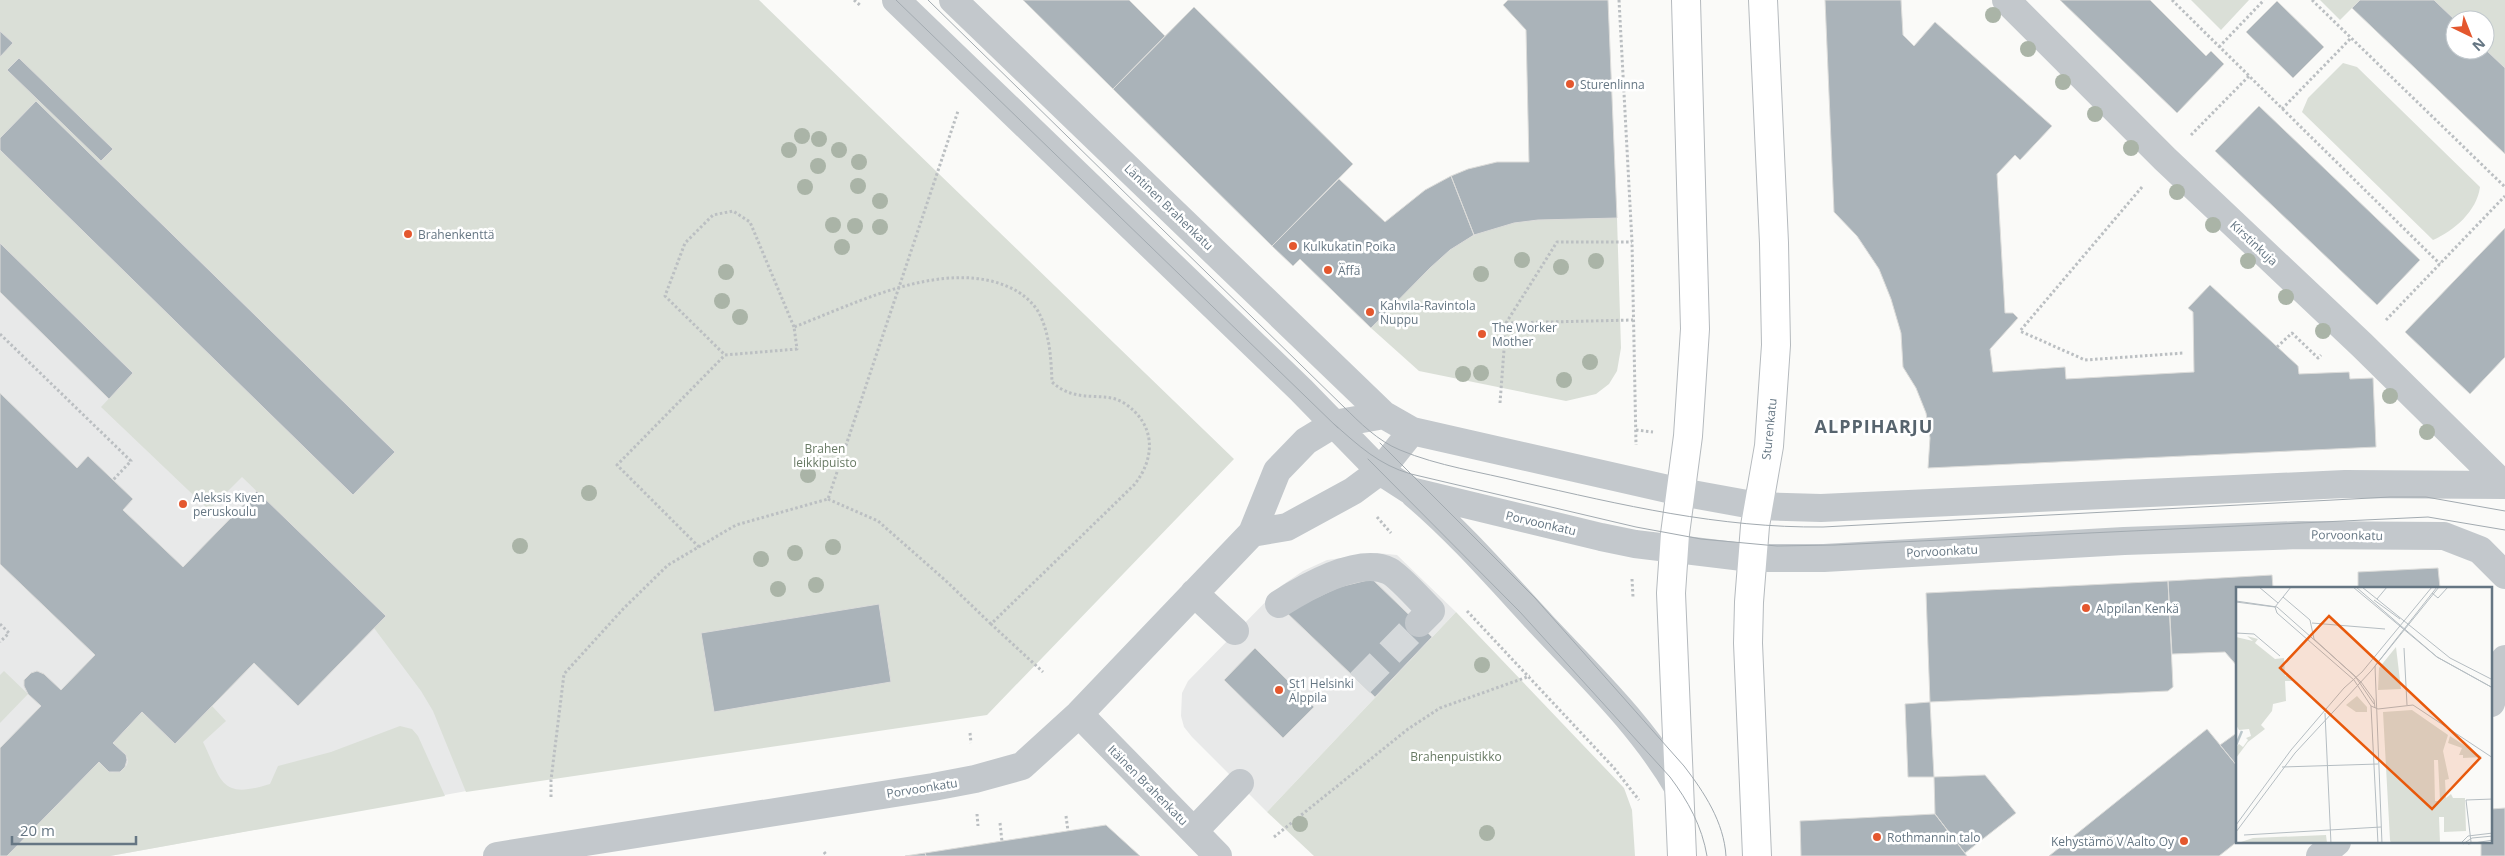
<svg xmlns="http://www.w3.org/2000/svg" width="2505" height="856" font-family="'Open Sans',sans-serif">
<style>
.built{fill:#e8e9e9}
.green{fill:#dadfd7}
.building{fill:#aab3b9;stroke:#dcdcda}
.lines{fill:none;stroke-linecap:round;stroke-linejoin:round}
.minor-tunnel{stroke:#d5d9db;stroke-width:28;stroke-dasharray:28 14;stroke-linecap:butt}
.major-casing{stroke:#b5babe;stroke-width:30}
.path{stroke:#bbbfc2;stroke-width:3;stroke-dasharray:2.5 2.5;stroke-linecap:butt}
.minor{stroke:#c3c8cc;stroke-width:28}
.major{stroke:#fff;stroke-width:28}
.tram{stroke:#a2aab0;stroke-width:1}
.tree{fill:#aab4a7}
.poi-dot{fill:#e4572e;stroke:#fff;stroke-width:2}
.labels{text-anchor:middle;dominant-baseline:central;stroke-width:5;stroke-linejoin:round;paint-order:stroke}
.poi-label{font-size:12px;fill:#657683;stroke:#fff;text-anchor:start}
.street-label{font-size:12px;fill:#657683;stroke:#fff}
.park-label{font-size:12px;fill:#687a64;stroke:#fff}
.district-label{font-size:18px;font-weight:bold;letter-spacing:1px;fill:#57646e;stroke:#fff}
.inset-river{fill:none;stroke:#bbc7cb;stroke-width:2.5}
.inset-road{fill:none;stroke:#b5bdc2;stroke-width:1}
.view{fill:#e8590c;fill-opacity:0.15;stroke:#e8590c;stroke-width:2.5}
.inset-edge{fill:none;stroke:#657683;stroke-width:2.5}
</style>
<rect width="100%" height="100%" fill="#fafaf8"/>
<path class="built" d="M16,166l337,329 119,295 -362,66h-110v-676z
M1377,553l20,2 59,57 -189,200 -75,-75 -8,-10 -3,-11 1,-23 6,-12 93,-95 22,-15 24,-11z"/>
<path class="green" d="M0,0h759l475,459 -247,256 -521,77 -33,-81 -12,-20 -47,-63 11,-12 -143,-139 -33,33 -108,-103 32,-34 -133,-130v-93l353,345 42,-43 -359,-351 -36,37z
M2191,0h58l-28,30z
M2320,0h40l-20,20z
M2434,0h71v68l-20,-19v-29h-30z
M2343,63l14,4 123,120c-3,24 -26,44 -47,53l-131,-128 6,-14z
M1617,218l4,130 -4,23 -8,13 -13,10 -30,7 -147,-30 -48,-43c31,-32 62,-72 102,-92 43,-22 98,-17 144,-18z
M1456,612l168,176 8,22 3,46h-321l-47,-44z
M4,671l24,23 -28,29v-48z
M212,706l14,15 -23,21c19,39 17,58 67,42l8,-18 53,-14 69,-26 12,3 6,7 27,60 -335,60h-103l92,-94 11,10c9,2 23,-6 16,-17 -3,-4 -9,-8 -13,-12l29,-31 33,32z"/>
<path class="building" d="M1023,0h106l36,36 -52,53z
M1508,0h100l9,218 -79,2 -24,3 -40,12 -23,-59 17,-7 29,-7h32l-3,-132 -23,-25z
M1825,0h76l2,35 11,11 21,-24 117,104 -32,34 -5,-5 -18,19 8,139h8l5,5 -28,31 3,23 72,-5 1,12 128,-7 -1,-60 -5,-4 22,-23 88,81 1,8 50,-2 1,7 23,-1 3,69 -448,21 2,-30 -4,-25 -10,-25 -13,-21 -2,-34 -10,-34 -12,-30 -22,-33 -23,-24z
M2060,0h90l56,56 5,-5 13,13 -47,49z
M2360,0h74l21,20v30l30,-1 20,19v86l-153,-146z
M2277,1l47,46 -31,31 -47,-46z
M1194,7l159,157 -81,82 -159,-157z
M0,31l13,12 -13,14z
M19,58l94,91 -12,12 -94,-91z
M36,101l359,351 -42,43 -353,-345v-12z
M2259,106l161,154 -43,45 -162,-154z
M1451,176l23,59 -24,15 -20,18 -59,60 -71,-69 -7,7 -21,-20 67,-67 46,43 40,-32z
M2505,228v129l-35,37 -65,-62z
M0,243l133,130 -24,26 -109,-107z
M0,393l77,75 11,-12 45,43 -10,11 60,57 74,-76 129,125 -88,90 -44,-43 -79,81 -33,-32 -29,31 13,12 1,5 -2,7 -5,5h-11l-10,-10 -92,94h-7v-108l41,-42 -13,-12 -4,-8v-6l7,-7 6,-2 7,3 17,16 34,-35 -95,-91z
M2438,568l2,20h-82v-16z
M2272,575l1,13h-35v79l-13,-15 -53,2 -4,-73z
M1372,579l60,58 -57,60 -89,-85 53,-25z
M2168,581l5,106 -5,4 -238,11 -4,-109z
M879,604l12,78 -177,30 -13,-79z
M1255,648l59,59 -31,31 -59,-58z
M1930,702l4,75h-26l-3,-73z
M2207,729l31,38v74l-19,15h-170z
M2238,732v35l-18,-22z
M1985,775l31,38 -51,40 -30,-39 -1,-37z
M2505,808v48h-24v-14h10v-33z
M1935,814l32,42h-166l-1,-35z
M1106,825l34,31h-214l-1,-3z
M925,853l1,3h-21z"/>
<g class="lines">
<path class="minor-tunnel" d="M1360,683l59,-60"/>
<g class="major-casing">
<path id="major" d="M1682,856l-11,-263 4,-59 13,-98 7,-107 -9,-329
M1757,856l-9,-213 1,-41 6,-76 14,-80 7,-101 -2,-102 -11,-243"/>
</g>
<path class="path" d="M854,0l7,6
M1619,0l13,242 4,203
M2172,0l268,264
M2312,0l193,187
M2219,47l45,-47
M2282,109l69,-71
M2191,135l58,-59
M2142,187l-122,144 65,29 99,-7
M2386,320l119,-124
M1506,323l127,-3
M794,327l-44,-105 -17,-11 -20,4 -28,28 -20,53 60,59 72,-6 -3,-22c63,-24 153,-71 219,-38 10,5 22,15 27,26 10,21 11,44 12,67 25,23 52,8 72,21 32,21 32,55 10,82l-143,139 52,48
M0,334l131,127 -18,19
M2277,347l15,-14 26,25 3,-3
M1500,403l6,-80 51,-81h75
M1636,430l17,2
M828,499l50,22 67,59 46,44
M1377,517l14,16
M699,547l-82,-82 108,-110
M1632,579l1,18
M1467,611l147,157 25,32
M0,624l9,9 -9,9
M970,733l1,10
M551,797v-17l13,-106 60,-66 44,-43 68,-40 92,-26 130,-388
M977,814l1,12
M1066,816l2,15
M1000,823l2,19
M1274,837l134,-108 32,-21 90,-32
M824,852l3,4"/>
<path class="minor" d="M896,0l405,390 79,81 31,20 190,46 34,7 116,14h73l300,-17 175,-6 145,1 36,14 25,25
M953,0l431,415 28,16 269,61 77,14 63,2 524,-24 160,1
M2006,0l159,159 197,186 142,140
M1414,494c47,40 88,88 130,133 48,51 100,101 135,162
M1252,533l35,-6 66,-36 27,-20 32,-40
M1194,593l41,38
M1279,604c25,-16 80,-48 110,-33 10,5 33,31 42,40l-12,12
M2491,703l14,-44
M1079,714l139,142
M1194,831l46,-48
M497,856l436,-69 42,-8 47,-13 57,-52 173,-181 25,-62 29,-30 28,-17 50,-9
M2320,856l17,-14"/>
<use href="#major" class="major"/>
<path class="tram" d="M896,0l442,428
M928,0l420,411
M1343,406c17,17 35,35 57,44 38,16 81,22 121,32 101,23 198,46 302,45l567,-30h36l79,14
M1334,424c25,22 45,41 77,50l225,53 65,12 76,7 58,-1 593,-28 77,13
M1380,443l155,155 149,168c20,26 40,56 42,90
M1368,459l152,153 150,165c18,24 32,49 37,79"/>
</g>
<g class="tree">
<circle cx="1993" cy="15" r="8"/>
<circle cx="2028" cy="49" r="8"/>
<circle cx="2063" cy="82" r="8"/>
<circle cx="2095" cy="114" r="8"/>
<circle cx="802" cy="136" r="8"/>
<circle cx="819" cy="139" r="8"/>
<circle cx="2131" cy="148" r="8"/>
<circle cx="789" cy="150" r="8"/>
<circle cx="839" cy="150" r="8"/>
<circle cx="859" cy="162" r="8"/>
<circle cx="818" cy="166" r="8"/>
<circle cx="858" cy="186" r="8"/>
<circle cx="805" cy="187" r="8"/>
<circle cx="2177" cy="192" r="8"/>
<circle cx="880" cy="201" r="8"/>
<circle cx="833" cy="225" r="8"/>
<circle cx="2213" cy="225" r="8"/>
<circle cx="855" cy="226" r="8"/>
<circle cx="880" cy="227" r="8"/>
<circle cx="842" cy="247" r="8"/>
<circle cx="1522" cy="260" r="8"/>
<circle cx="1596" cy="261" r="8"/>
<circle cx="2248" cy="261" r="8"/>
<circle cx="1561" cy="267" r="8"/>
<circle cx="726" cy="272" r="8"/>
<circle cx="1481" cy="274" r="8"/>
<circle cx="2286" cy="297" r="8"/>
<circle cx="722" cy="301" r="8"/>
<circle cx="740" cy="317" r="8"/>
<circle cx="2323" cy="331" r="8"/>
<circle cx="1590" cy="362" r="8"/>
<circle cx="1481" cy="373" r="8"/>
<circle cx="1463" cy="374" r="8"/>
<circle cx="1564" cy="380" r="8"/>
<circle cx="2390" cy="396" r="8"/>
<circle cx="2427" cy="432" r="8"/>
<circle cx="808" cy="475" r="8"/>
<circle cx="589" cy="493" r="8"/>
<circle cx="520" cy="546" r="8"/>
<circle cx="833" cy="547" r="8"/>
<circle cx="795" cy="553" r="8"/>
<circle cx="761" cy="559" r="8"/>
<circle cx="816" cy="585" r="8"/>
<circle cx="778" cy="589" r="8"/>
<circle cx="1482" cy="665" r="8"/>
<circle cx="1300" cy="824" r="8"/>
<circle cx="1487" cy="833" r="8"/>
</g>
<g class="poi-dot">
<circle cx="1570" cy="84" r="5"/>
<circle cx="408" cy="234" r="5"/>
<circle cx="1293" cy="246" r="5"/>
<circle cx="1328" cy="270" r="5"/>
<circle cx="1370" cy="312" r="5"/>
<circle cx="1482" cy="334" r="5"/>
<circle cx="183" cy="504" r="5"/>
<circle cx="2086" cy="608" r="5"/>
<circle cx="1279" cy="690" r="5"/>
<circle cx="1877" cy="837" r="5"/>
<circle cx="2184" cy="841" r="5"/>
</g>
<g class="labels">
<g class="poi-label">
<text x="1580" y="84">Sturenlinna</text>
<text x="418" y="234">Brahenkenttä</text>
<text x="1303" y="246">Kulkukatin Poika</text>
<text x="1338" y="270">Äffä</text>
<text x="1380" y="305">Kahvila-Ravintola<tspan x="1380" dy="14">Nuppu</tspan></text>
<text x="1492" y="327">The Worker<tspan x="1492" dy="14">Mother</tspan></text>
<text x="193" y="497">Aleksis Kiven<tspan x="193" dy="14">peruskoulu</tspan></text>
<text x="2096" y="608">Alppilan Kenkä</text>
<text x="1289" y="683">St1 Helsinki<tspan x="1289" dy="14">Alppila</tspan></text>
<text x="1887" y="837">Rothmannin talo</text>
<text x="2174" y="841" text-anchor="end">Kehystämö V Aalto Oy</text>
</g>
<g class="street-label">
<text transform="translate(1169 207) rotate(44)">Läntinen Brahenkatu</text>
<text transform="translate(2254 243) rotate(43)">Kirstinkuja</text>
<text transform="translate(1769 429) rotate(-84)">Sturenkatu</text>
<text transform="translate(1541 523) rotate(13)">Porvoonkatu</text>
<text transform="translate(2347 535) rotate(1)">Porvoonkatu</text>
<text transform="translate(1942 551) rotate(-3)">Porvoonkatu</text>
<text transform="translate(1148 785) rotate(45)">Itäinen Brahenkatu</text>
<text transform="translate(922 788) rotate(-9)">Porvoonkatu</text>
</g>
<g class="park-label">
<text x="825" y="448">Brahen<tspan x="825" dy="14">leikkipuisto</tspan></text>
<text x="1456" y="756">Brahenpuistikko</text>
</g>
<g class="district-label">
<text x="1874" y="426">ALPPIHARJU</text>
</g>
</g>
<g transform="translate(2236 587)">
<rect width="256" height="256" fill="#fafaf8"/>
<path d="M11,49l11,3 -3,4 20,16 9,-1 1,18h6l1,5h-7l1,20 -13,3 -1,7 -11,14 4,4 -17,13 -12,16v-11l3,-3 4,3 5,-7 -2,-2 5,-2 -2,-7 -10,1 -3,-5v-88l17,4zM160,60l5,42 -23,1 1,-22zM121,109l10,11v5h-11l-10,-7zM176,123l36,25 -5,16 6,28 -4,1 1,18 5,-4 2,4h12l1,33 -22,1v-15h-5l1,26h-49l-1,-3 -7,-128zM198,173h4l2,41h-5zM214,149l32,21 -19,1v-3h-4l3,-7 -14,-5zM90,248l1,8h-89l15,-5z" fill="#dadfd7" fill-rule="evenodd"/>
<path class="inset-river" d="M0,158l6,-14"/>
<path class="inset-road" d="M23,0l19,16M117,0l84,70 56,31M120,0l81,70 56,31M126,0l88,71 43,22M196,6l6,5 10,-11M47,10l27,23 4,19 47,43 13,18 1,8M141,12l10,-12M138,13l26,19M0,14l41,6 78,69 19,28M0,15l39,5M39,20l2,6 77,67 17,26 7,3 35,-4 80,53M39,20l16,-20M76,36l73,6M0,46l18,1 26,22M168,61l3,57M135,119l7,138M89,126l6,131M46,180l96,-3M0,238l55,-75 53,-62 18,-16 70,-85M0,245l59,-79 76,-82 68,-84M8,248l137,-8M235,255l-5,-42 27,-1M146,257l-7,-178 62,-79M224,257l8,-8 25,-3M227,257l9,-6 21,-2M232,257l25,-4"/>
<path class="view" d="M93,29l151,142 -48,51 -152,-141z"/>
<rect width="256" height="256" class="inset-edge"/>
</g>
<g transform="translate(2470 35) rotate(137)"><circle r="24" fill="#ffffff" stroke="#c1c8cd"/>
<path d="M0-4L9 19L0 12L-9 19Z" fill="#e4572e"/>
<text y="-8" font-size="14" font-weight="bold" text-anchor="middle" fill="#657683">N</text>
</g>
<path d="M12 836v8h124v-8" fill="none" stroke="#657683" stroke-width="2.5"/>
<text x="20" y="836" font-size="15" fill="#657683" stroke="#ffffff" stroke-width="4" paint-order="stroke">20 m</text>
</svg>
